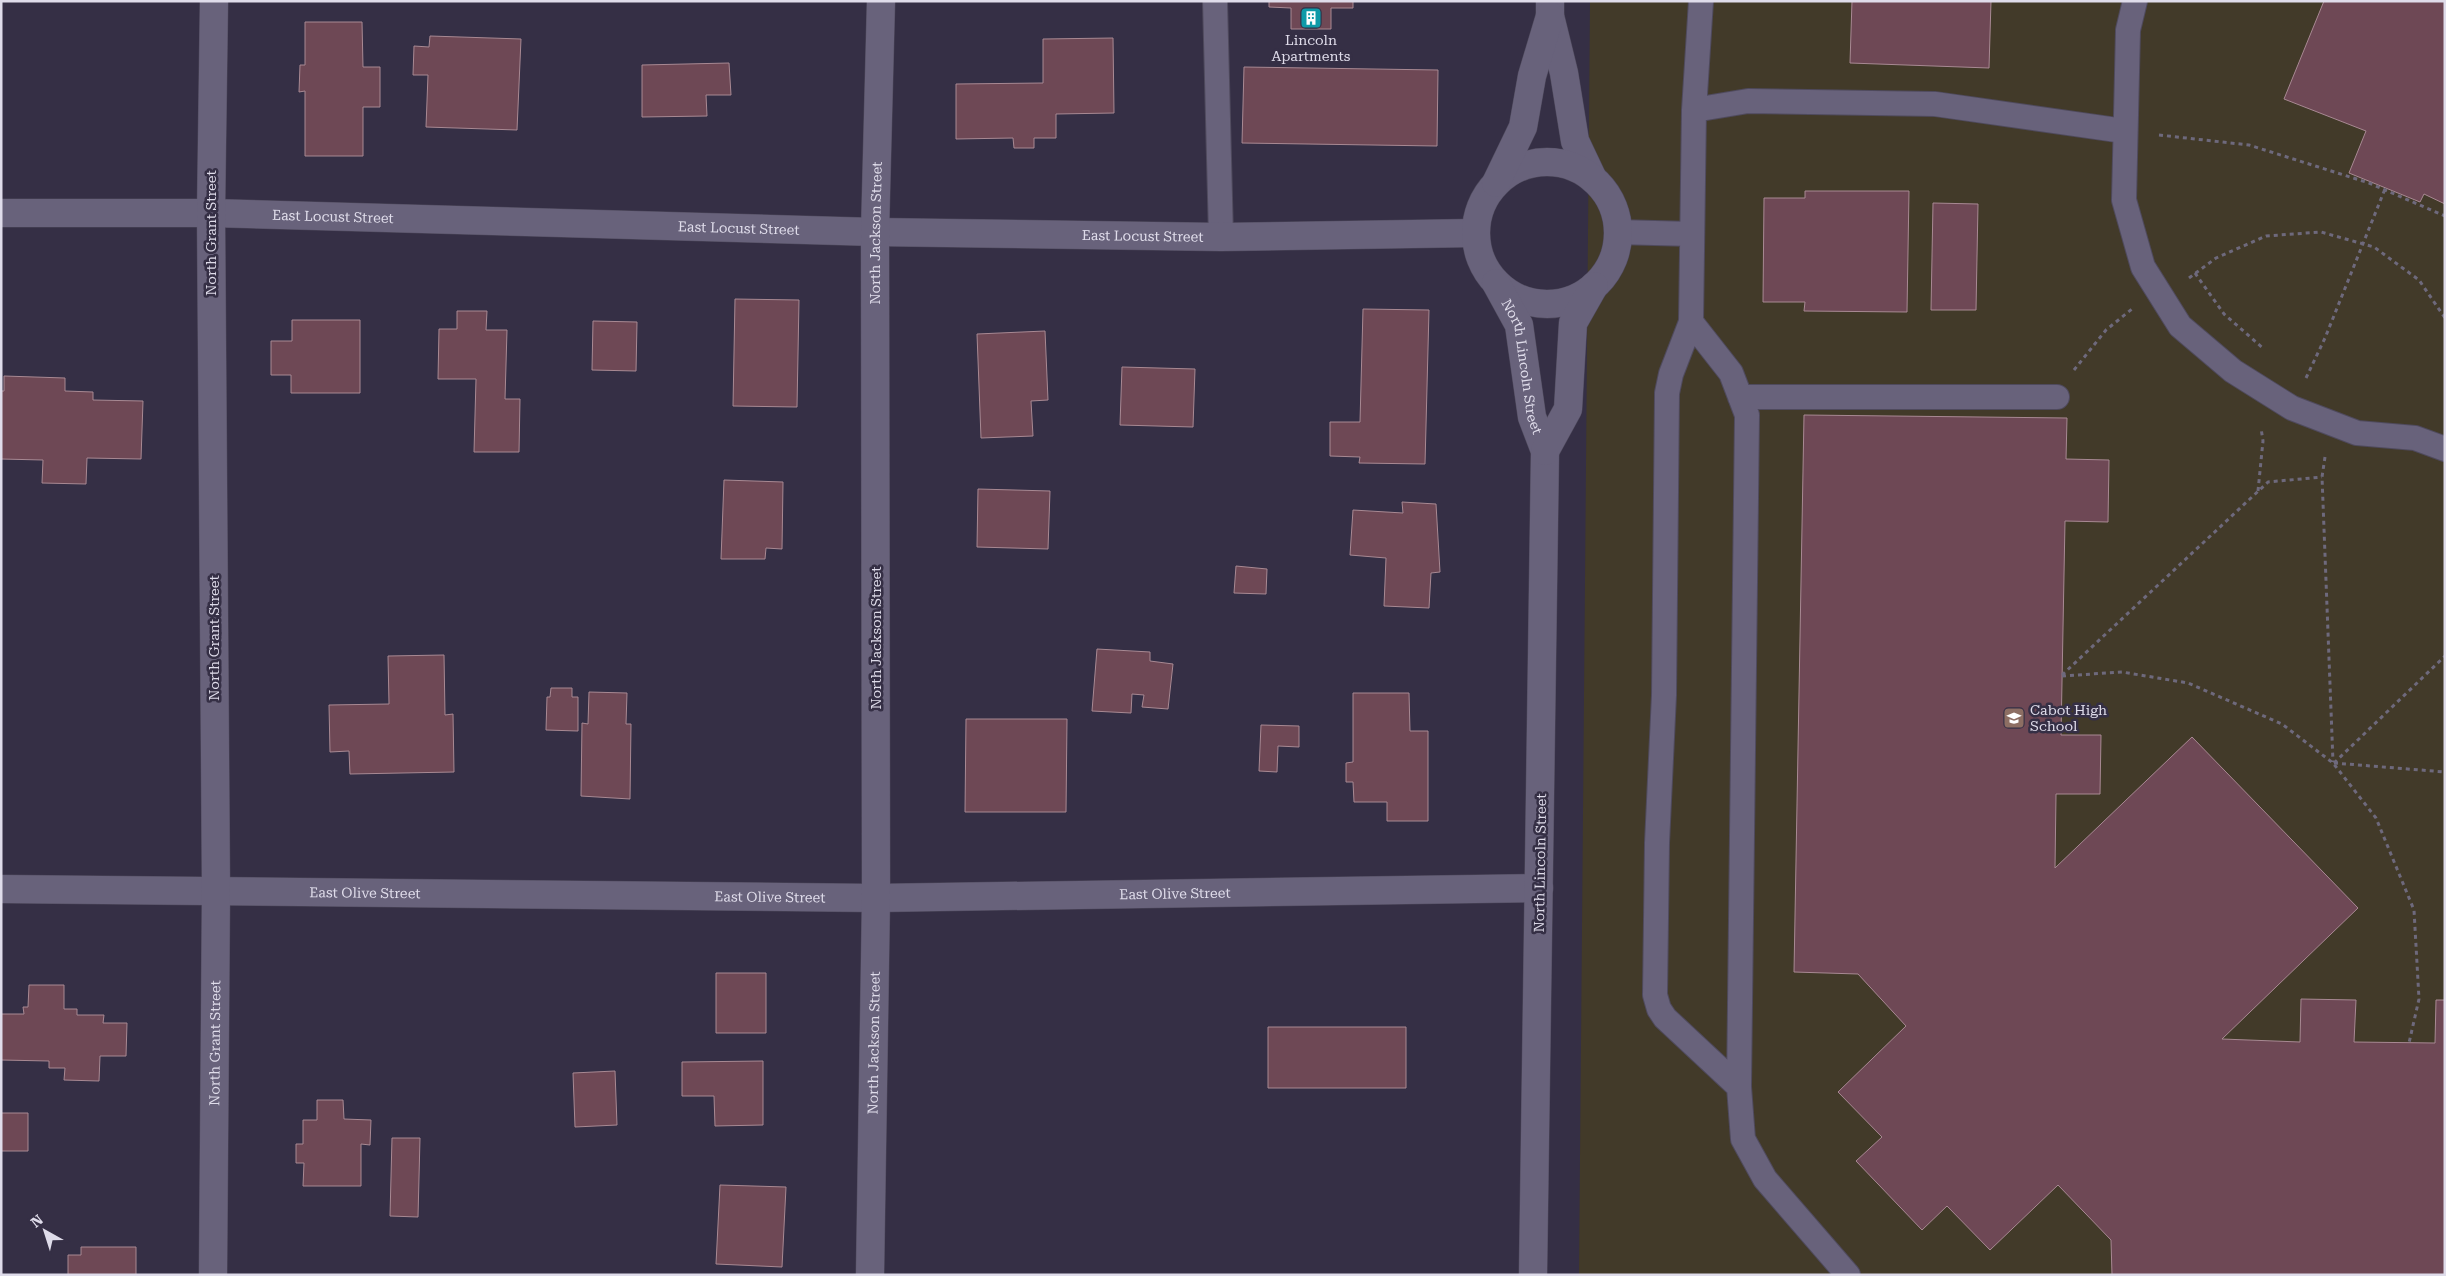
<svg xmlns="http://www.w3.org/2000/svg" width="2446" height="1276" font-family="'Roboto Serif',serif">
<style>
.education{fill:#423a29}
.building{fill:#6e4855;stroke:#a88993}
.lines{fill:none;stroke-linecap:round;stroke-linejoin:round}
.service-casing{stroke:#4f4a5d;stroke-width:26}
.minor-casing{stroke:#4f4a5d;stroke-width:29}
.tertiary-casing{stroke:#4f4a5d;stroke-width:29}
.path{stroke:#6e697c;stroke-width:3;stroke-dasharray:4 4;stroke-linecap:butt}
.service{stroke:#68627b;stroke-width:24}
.minor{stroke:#68627b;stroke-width:28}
.tertiary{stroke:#68627b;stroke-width:28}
.labels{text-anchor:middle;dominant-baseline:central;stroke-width:5;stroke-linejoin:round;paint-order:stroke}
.poi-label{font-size:14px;fill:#dfdcea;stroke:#352f45}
.street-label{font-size:14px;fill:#dfdcea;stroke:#352f45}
</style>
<rect width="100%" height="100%" fill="#352f45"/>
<path class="education" d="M1590,1h855v1274h-866z"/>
<path class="building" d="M1269,1h84v7h-22v21h-40v-21l-22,-1z
M1852,1h139l-2,67 -139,-5z
M2324,1h121v203l-21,-10 -4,8 -71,-29 17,-42 -82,-32z
M305,22h57l1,45h17v40h-17v49h-58v-65l-6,1 1,-27h5z
M430,36l91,3 -4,91 -91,-3 2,-52h-15l1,-29 15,1z
M1113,38l1,75 -58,1v24h-22v10h-20l-1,-10 -57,1v-55l87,-1v-44z
M729,63l2,32h-25l1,21 -65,1v-52z
M1244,67l194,3 -1,76 -195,-3z
M1805,191h104l-2,121 -103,-1 1,-9h-42l1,-104h41z
M1933,203l45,1 -2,106h-45z
M735,299l64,1 -2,107 -64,-1z
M1363,309l66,1 -4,154 -66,-1 1,-6 -30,-1v-34h30z
M457,311h30l-1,19h21l-2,69h15l-1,53h-45l2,-73h-38l1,-50h18z
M292,320h68v73h-69v-18h-20v-34h21z
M593,321l44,1 -1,49 -44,-1z
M1045,331l3,69 -17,1 2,35 -52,2 -4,-104z
M1122,367l73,2 -2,58 -73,-2z
M4,376l61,2v13l28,1v8l50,1 -2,58 -54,-1 -1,26 -44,-1 1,-23 -42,-1v-68h3z
M1804,415l263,3 -1,41 43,1 -1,62 -43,-1 -4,214h40l-1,59h-44l-1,74 137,-131 166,171 -136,131 78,3 1,-43 55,1 -2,42 81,1 1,-43h9v275h-333l-1,-35 -53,-55 -68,65 -43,-44 -25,24 -66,-69 26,-24 -44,-45 68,-66 -48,-52 -64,-2z
M724,480l59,2 -1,67 -16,-1 -1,11h-44z
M978,489l72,2 -2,58 -71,-2z
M1402,502l34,2 4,68 -9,1 -2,35 -45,-2 2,-48 -36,-3 3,-45 50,3z
M1236,566l31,3 -1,25 -32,-1z
M1097,649l53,3v9l23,3 -5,45 -26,-2 2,-12 -12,-1 -1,19 -39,-2z
M444,655l1,60 8,-1 1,58 -104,2 -1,-23 -19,1 -1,-47 60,-1 -1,-48z
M551,688h21v9h6v34l-32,-1 1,-33h3z
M589,692l38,1 -1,31h5l-1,75 -49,-3 1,-73 6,1z
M1353,693h56l1,38h18v90h-41v-19h-33l-1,-20h-7v-19l7,-1z
M966,719h101l-1,93h-101z
M1261,725l38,1v21l-21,-1 -1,26 -18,-1z
M716,973h50v60h-50z
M29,985h35v24h13v6h27l-1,8h24l-1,33h-26l-1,25 -35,-1 1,-12h-16v-7l-48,-1v-46h23l-1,-7h5z
M1268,1027h138v61h-138z
M763,1061v64l-48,1 -1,-30h-32v-34z
M615,1071l2,54 -42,2 -2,-54z
M317,1100h26l1,19 27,1 -1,25 -9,-1v42h-58l1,-23h-8v-19h7v-24h14z
M1,1113h27v38h-27z
M392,1138h28l-2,79 -28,-1z
M720,1185l66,2 -4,80 -66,-3z
M81,1247h55v28h-68v-20h13z"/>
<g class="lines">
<g class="service-casing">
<path id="service" d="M1215,1l6,236
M1701,1l-7,109 -3,212 40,51 16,42 -8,672 4,52 22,40 83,96
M2135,1l-7,29 -4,170 19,67 37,59 53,45 59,37 65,25 58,5 30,11
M1694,110l54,-9 187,3 189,27
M1617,232l75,2
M1691,322l-20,52 -4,19 -3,302 -7,148 -2,152 4,14 6,9 74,69
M1740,397h317"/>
</g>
<g class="minor-casing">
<g id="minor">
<path id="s1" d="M1,213h210l664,19 346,5 254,-4"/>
<path id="s2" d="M1,889l875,9 663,-10"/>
<path id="s3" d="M213,1275l3,-385 -5,-677 3,-212"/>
<path id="s4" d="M870,1275l6,-377 -1,-666 6,-231"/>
</g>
</g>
<g class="tertiary-casing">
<g id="tertiary">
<path d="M1550,1v15l14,57 11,68 18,38"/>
<circle cx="1547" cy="233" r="71"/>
<path d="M1496,183l27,-56 9,-51 18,-60"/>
<path id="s5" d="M1496,283l23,42 13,92 13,34 -12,824"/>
<path d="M1545,451l23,-42 5,-86 21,-37"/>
</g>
</g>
<path class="path" d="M2159,135l90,10 120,38 76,33
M2195,273l29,41 40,35
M2189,278l27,-20 50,-22 55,-4 53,15 45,33 26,38
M2074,370l32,-40 26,-21
M2306,378l19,-40 60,-149
M2325,457l-3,20 11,285
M2258,491l5,-50 -2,-13
M2062,675l206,-193 54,-5
M2062,676l60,-4 66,11 94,41 51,39 43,55 38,92 5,89 -10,44
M2334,763l111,-107
M2334,763l111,9"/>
<use href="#service" class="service"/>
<use href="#minor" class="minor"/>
<use href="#tertiary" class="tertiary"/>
</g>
<defs>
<g id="building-square" transform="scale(1.125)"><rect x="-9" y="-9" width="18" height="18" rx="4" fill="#0f9aa8" stroke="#352f45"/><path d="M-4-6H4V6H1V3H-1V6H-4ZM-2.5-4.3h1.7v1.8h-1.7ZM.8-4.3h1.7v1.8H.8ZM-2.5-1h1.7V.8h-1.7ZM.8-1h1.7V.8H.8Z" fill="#fff"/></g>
<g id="school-square" transform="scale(1.125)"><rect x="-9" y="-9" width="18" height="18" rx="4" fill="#8d6e63" stroke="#352f45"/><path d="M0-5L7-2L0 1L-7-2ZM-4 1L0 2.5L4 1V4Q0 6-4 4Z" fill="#fff"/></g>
</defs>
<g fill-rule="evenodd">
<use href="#building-square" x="1311" y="18"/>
<use href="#school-square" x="2014" y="718"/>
</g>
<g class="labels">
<g class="poi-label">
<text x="1311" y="40">Lincoln<tspan x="1311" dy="16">Apartments</tspan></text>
<text x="2030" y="710" text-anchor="start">Cabot High<tspan x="2030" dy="16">School</tspan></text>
</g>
<g class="street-label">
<text stroke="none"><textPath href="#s1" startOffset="332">East Locust Street</textPath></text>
<text stroke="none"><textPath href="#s1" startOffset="738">East Locust Street</textPath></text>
<text transform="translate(211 233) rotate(-90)">North Grant Street</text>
<text stroke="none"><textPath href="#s4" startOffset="1042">North Jackson Street</textPath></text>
<text stroke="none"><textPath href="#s1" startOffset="1142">East Locust Street</textPath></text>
<text stroke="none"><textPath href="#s5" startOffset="89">North Lincoln Street</textPath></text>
<text transform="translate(214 638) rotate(-90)">North Grant Street</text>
<text transform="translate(876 638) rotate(-90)">North Jackson Street</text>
<text transform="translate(1540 863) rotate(-89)">North Lincoln Street</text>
<text stroke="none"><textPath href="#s2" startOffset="364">East Olive Street</textPath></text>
<text stroke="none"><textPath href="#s2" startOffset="1174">East Olive Street</textPath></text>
<text stroke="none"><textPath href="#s2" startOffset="769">East Olive Street</textPath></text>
<text stroke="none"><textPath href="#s3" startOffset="232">North Grant Street</textPath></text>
<text stroke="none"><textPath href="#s4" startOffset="232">North Jackson Street</textPath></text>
</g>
</g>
<rect width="2446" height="1276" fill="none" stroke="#dfdcea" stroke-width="5"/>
<g transform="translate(45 1231) rotate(321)" stroke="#352f45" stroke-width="4" paint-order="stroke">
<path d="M0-4L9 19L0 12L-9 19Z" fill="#dfdcea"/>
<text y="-8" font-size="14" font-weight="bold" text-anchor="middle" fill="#dfdcea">N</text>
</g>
</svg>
